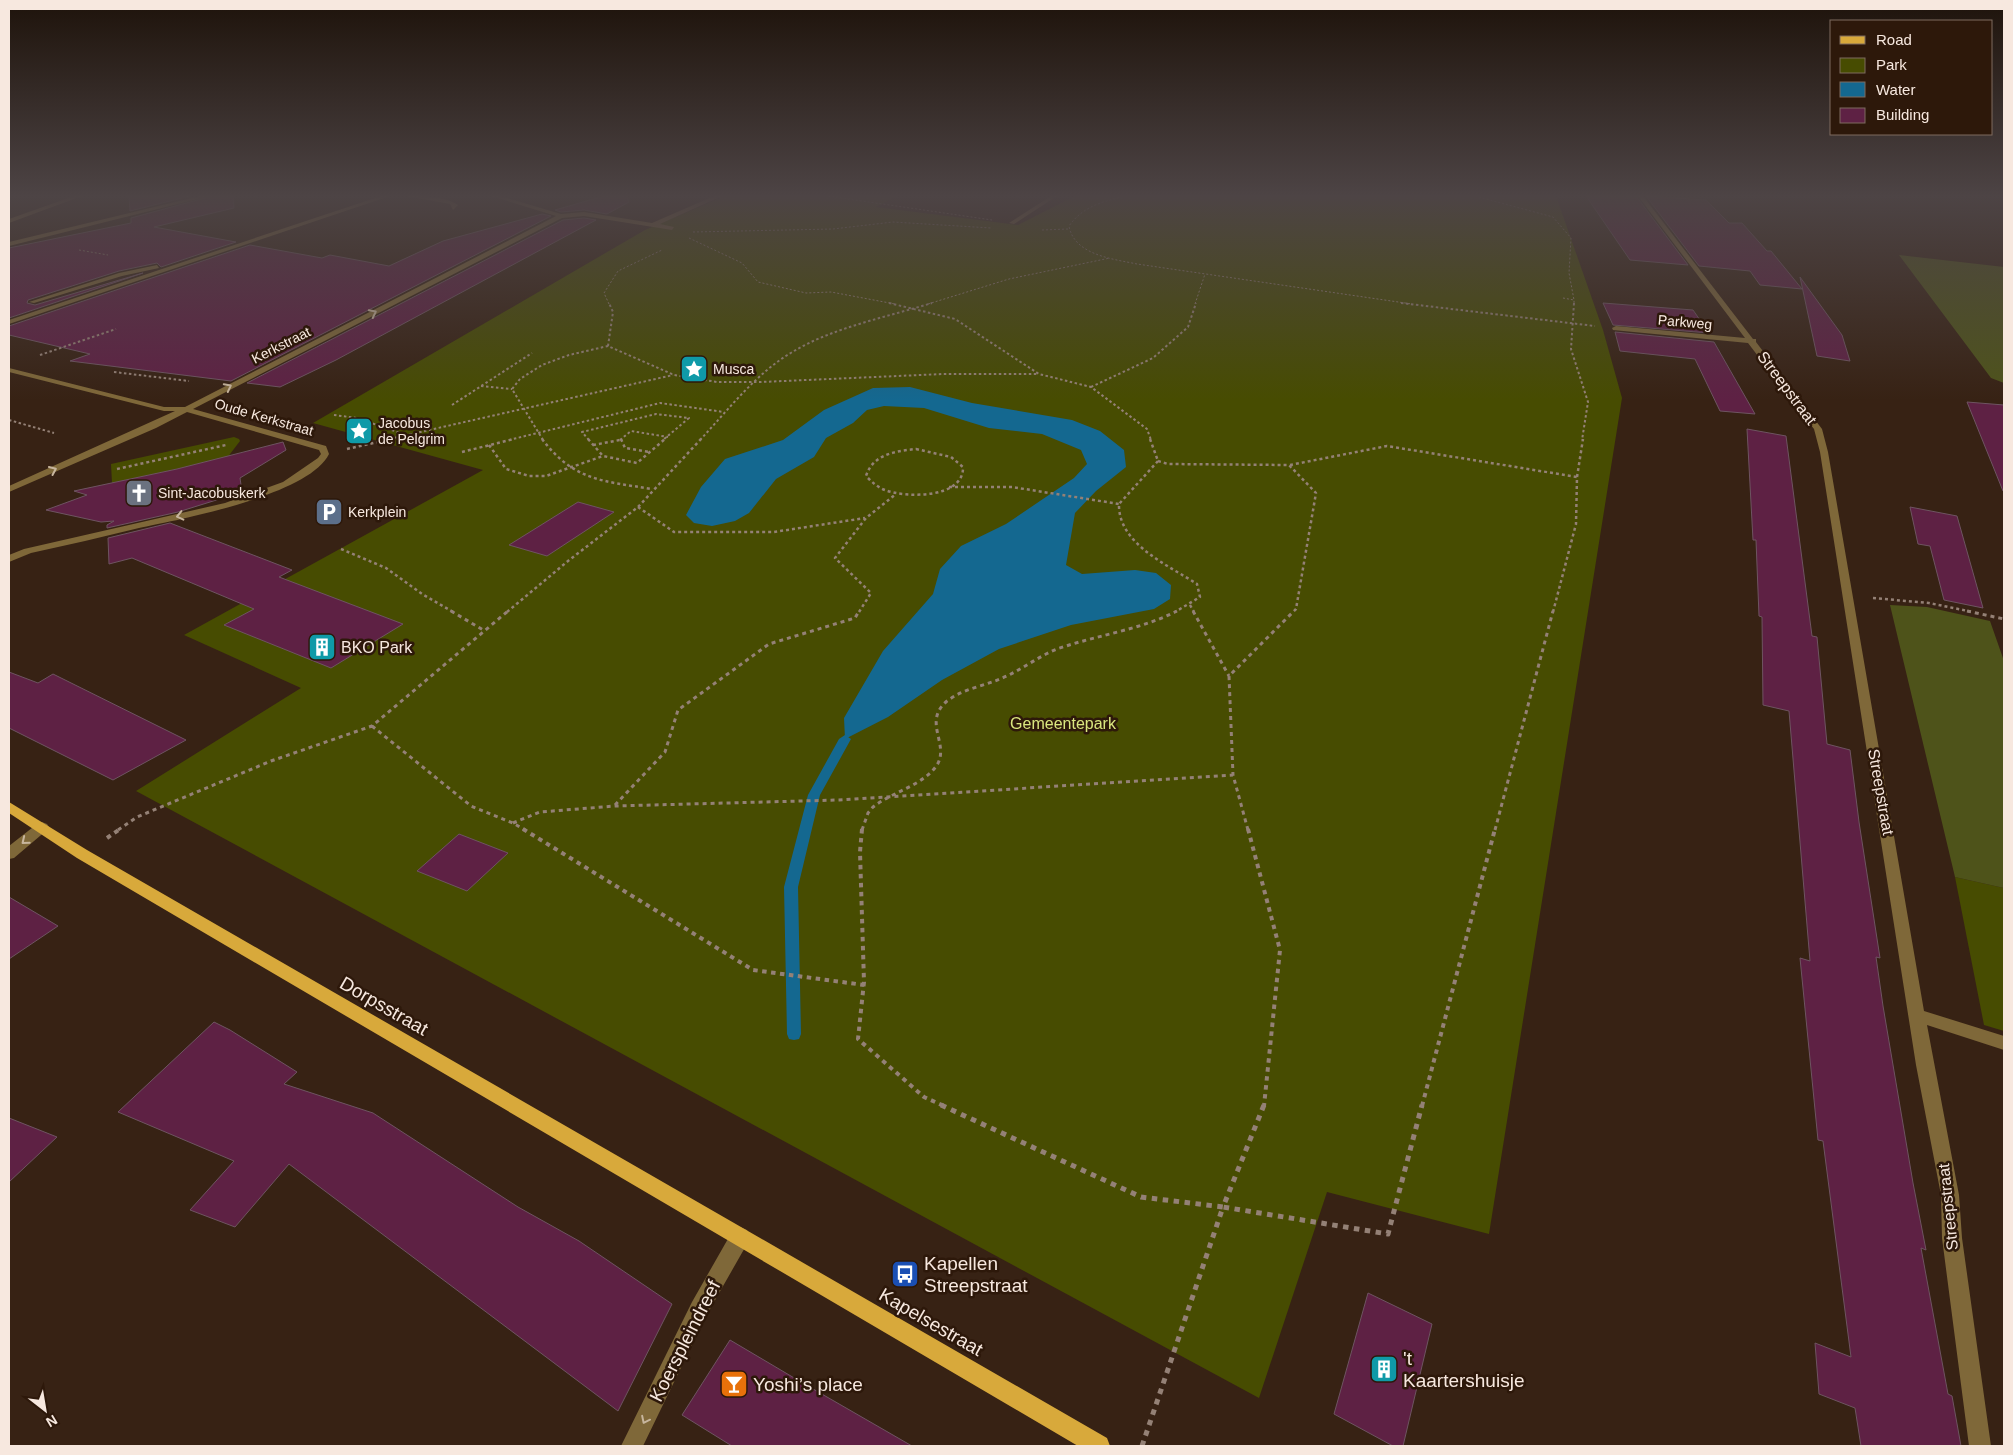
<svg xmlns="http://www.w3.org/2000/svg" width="2013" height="1455" font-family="Arial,sans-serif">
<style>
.green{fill:#474c01}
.forest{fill:#4e531a}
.water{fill:#146890}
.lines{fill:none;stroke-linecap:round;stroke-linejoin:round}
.stream{fill:#146890;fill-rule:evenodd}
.building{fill:#5e2144;stroke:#6e5461}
.path-far5{stroke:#948176;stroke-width:1;stroke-dasharray:2 2;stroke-linecap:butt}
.path-far4{stroke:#948176;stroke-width:2;stroke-dasharray:2.5 2.5;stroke-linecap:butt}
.path-far3{stroke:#948176;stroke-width:2.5;stroke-dasharray:3 3;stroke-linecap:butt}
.path-far2{stroke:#948176;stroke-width:3;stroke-dasharray:4 4;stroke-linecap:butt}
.path-far1{stroke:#948176;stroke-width:4;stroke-dasharray:4.5 4.5;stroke-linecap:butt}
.path{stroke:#948176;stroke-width:5;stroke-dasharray:5.5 5.5;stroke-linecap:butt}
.minor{fill:#7f6839;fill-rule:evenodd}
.major{fill:#d8a93b;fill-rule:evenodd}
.oneway{stroke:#c7b59d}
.labels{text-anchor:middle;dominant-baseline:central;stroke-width:5;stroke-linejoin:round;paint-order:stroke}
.far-street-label{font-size:14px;fill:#f7e8df;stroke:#2d180a}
.far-poi-label{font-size:14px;fill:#f7e8df;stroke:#2d180a;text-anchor:start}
.street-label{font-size:16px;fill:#f7e8df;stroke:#2d180a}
.poi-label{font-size:16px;fill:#f7e8df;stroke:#2d180a;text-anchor:start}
.park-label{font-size:16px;fill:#dae67f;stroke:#2d180a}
.near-street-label{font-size:19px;fill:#f7e8df;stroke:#2d180a}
.near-poi-label{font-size:19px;fill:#f7e8df;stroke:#2d180a;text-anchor:start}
</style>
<rect width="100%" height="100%" fill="#372214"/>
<path class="green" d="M725,196h172l-21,11 142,18 57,-29h481l47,134 19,68 -133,836 -162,-42 -68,206 -1123,-607 165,-103 -117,-53 299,-165 -170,-47 332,-193z
M234,437l5,2 1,2 -13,17 -115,25 -1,-19z
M1955,877l49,11v143l-20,-6z"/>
<path class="forest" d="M1899,255l105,12v116l-13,-5z
M1890,605l37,2 63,14 14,40v227l-49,-11z"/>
<path class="water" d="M910,387l62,16 100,17 28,11 24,19 2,17 -30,24 -21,22 -9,52 16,9 53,-4 21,3 15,12 -1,14 -16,10 -83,16 -72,24 -57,31 -54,37 -43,22 -1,-21 39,-67 50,-57 7,-25 21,-23 45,-22 68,-46 13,-14 -6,-14 -39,-16 -53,-6 -65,-20 -40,-2 -17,4 -14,13 -27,15 -12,19 -38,22 -27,34 -14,8 -23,5 -18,-3 -8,-8 15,-28 24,-28 58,-19 41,-30 49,-22z"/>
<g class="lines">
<path class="stream" d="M845,735l6,4 -31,56 -22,92 3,147 -2,5 -5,1 -5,-1 -2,-5 -3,-147 24,-92 31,-56z"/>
</g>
<path class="building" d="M129,196h61l-60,15z
M212,196h21l1,12 -80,19 82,15 -75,25 -4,-4 -38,8 -91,29 -1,3 8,2 108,-32 -134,45v-70l122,-25v-5z
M604,196h23l2,6 -22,12 -23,-4 -23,2 -6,-2z
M1586,196h50l52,69 -58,-5z
M1646,196l60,4 23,23h13l25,28h4l31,38 -42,-4 -10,-14 -51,-5z
M542,214l9,2 -320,165 -161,-20 20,-7 -81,-19v-9l241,-81 72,13 8,-3 59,11 54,-25z
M584,218l12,2 -260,140 -56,27 -33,-4 316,-163z
M1800,277l42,58 8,26 -33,-5z
M1603,303l90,7 16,23 -96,-8z
M1615,332l99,10 41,72 -35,-3 -25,-52 -75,-8z
M1967,402l37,3v86h-1z
M1747,429l39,7 26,200 5,1 10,107 23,6 9,72 21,136 -4,-1 7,49 30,177 13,67 -5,-2 27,146 4,2 9,50h-100l-6,-38 -36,-14 -4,-51 36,14 -28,-216 -5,-1 -18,-182 10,3 -21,-250 -26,-6 -1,-88 -3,-1 -3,-76h-3z
M283,442l3,8 -46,28 2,14 -64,20 -71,16v-3l7,-4 -13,1 -55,-12 41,-15 -13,-4 103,-22z
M578,502l36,10 -67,44 -38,-11z
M1910,507l47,9 26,92 -39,-8 -14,-54 -12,-2z
M170,523l122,47 -13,7 124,47 -72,44 -107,-43 30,-16 -122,-51 -23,6 -1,-26z
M9,672l29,11 15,-9 133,66 -73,40 -104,-52z
M459,834l49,19 -41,38 -50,-20z
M9,897l49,29 -49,33z
M214,1022l16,8 67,42 -13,12 89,29 145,94 61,34 93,63 -54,107 -329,-247 -54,63 -45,-17 44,-49 -116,-49z
M9,1118l48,19 -48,45z
M1368,1293l64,31 -29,122h-10l-59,-32z
M730,1340l71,42 111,64h-180l-50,-31z"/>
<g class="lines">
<path class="path-far5" d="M828,196l164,24
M1127,196c-23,5 -44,10 -58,30 5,29 44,33 68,38l275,40
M1475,196l78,21 18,21 -2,35 5,27
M1042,230l26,-1
M693,232l140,-3 60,-7 98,6
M689,238l53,25 16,19 48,11 25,-1 64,12
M79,250l29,5
M1563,298l11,2v4
M609,304l-5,-11 14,-22 44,-21
M928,304l81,-25 101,-21
M1195,304l10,-30"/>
<path class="path-far4" d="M889,303l66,16 84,55 52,13 56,42 4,11
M1401,303l194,23
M1574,303l-3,46 17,53 -6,38
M608,346l5,-34 -4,-9
M40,355l76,-26
M114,372l75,9
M481,386l31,3
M1091,387l62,-29 35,-31 8,-24
M452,405l80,-52
M334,415l23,3 49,17
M9,420l45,13
M385,440l288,-65
M509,440l151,-37 64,9
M543,440l-31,-51 8,-10 22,-14 27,-10 39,-9 66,29 43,7h44l182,-8h95
M589,440l-7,-8 74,-18 33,4 -26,22
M620,440l11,-9 37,6
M700,440c29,-31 57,-68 94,-89 41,-24 93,-34 138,-48"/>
<path class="path-far3" d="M542,439c32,42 61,42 110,50
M588,439l15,17 34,7 28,-24
M621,439l4,9 25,4
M1150,439l8,22
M489,445l17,24 23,7h17l57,-20
M593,445l27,-5
M347,449l44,-10
M916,449l35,8 12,10c1,32 -58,31 -78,23 -8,-3 -13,-8 -19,-14 7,-22 30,-25 50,-27z
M462,452l52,-13
M1158,461l10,3 121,1 27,28 -20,116 -3,3
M1158,461l-39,43c-1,40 49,61 78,80l3,13 -25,15
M1290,465l97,-19 190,31
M117,469l109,-24
M949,487h63l107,17
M638,507l36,25h100l91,-14
M341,549l45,19 36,26 31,18
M1873,598l56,5 44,9
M1190,605l4,7
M507,612l61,-51 70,-54 63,-68
M859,612l12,-19 -36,-35 31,-40 30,-24
M1553,612l23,-88 1,-47 6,-38"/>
<path class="path-far2" d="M451,611l34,20
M1193,611l36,65
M1967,611l37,8
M372,726l99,80 42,17 12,7
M615,805l50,-53 13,-42 91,-66 86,-26 4,-7
M513,823l27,-11 75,-6 224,-6 394,-25
M118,830l19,-13 134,-56 101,-35 136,-115
M862,830l6,-17 5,-6c19,-15 51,-22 64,-42 13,-21 -15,-43 10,-64 16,-12 36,-15 53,-22 20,-8 37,-22 57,-30 40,-14 83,-19 120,-38
M1248,830l-15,-55 -4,-99 65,-65
M1495,830l58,-219"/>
<path class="path-far1" d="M523,829l230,141 111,15
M862,829l-2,23 4,130 -6,57 66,58 20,9
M1248,829l32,121 -16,156
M107,838l13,-9
M1422,1106l73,-277"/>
<path class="path" d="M941,1105l200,92 82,10 41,-102
M1142,1446l81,-239 165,27 34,-129"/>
<path class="minor" d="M74,196h8l-73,27v-4z
M200,196h10l-201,50v-4z
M381,196h9l-381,128v-4z
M406,196c15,0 39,0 52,9l-5,5 -3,-6z
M491,196h9l61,18 23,-2 68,11 62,-27h8l-62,28 14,3 -2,3 -88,-14 -22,2 -369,191 133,37 3,8c-20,41 -147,65 -190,74 -36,9 -72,17 -108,25l-22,9v-7l15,-6 201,-46 58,-21 35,-24 3,-4 -2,-4 -132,-38 -31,16 -147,64v-6l166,-75h-11l-155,-39v-4l155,39h21l371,-191z
M1051,196h6l-43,28 -5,-1z
M1638,196h5l110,143h3v3l66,87 6,23 96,559 80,25v14l-77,-25 32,170 3,43 29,208h-22l-27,-208 -1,-43 -25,-130 -96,-613 -6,-23 -66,-86 -135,-13 -1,-2 4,-2 129,12z
M157,265l2,3 -37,8 -88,27 -5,-1 90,-29z
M42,822l5,2 2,3 -2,3 -33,28 -5,1v-13l28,-22z
M740,1227l7,3 3,7 -3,7 -41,72 -63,130h-22l71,-144 41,-72z"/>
<path class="major" d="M9,802l78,48 1020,588 3,8h-32l-1001,-588 -68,-45z"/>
</g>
<defs><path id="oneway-chevron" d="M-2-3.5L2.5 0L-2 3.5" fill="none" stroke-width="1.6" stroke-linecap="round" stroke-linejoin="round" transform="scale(1.25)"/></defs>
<g class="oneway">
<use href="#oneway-chevron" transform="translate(373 313) rotate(-27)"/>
<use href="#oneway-chevron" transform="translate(228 387) rotate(-27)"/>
<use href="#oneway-chevron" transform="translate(53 470) rotate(-24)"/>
<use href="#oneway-chevron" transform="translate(180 516) rotate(167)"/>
<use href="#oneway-chevron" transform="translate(25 841) rotate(141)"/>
<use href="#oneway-chevron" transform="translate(645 1420) rotate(116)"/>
</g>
<linearGradient id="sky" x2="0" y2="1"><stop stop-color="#1e130b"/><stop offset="0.49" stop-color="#4d4445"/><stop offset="1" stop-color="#4d4445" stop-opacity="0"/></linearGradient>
<rect width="2013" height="400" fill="url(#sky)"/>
<defs>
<g id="sight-square" transform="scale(1.4375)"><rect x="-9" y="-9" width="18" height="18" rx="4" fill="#0f9aa8" stroke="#2d180a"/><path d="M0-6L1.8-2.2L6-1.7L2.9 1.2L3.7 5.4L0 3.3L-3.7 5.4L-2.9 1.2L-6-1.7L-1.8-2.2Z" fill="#fff"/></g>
<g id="church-square" transform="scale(1.4375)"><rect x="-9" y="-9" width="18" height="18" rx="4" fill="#6b7280" stroke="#2d180a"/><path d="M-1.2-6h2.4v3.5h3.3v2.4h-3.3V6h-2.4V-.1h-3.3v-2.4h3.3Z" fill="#fff"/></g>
<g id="parking-square" transform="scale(1.4375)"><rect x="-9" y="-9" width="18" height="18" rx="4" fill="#5c6f8a" stroke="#2d180a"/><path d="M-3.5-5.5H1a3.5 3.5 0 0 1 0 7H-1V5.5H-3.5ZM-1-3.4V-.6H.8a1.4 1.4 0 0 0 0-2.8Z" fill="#fff"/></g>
<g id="building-square" transform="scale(1.4375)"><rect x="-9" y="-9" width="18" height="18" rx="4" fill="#0f9aa8" stroke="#2d180a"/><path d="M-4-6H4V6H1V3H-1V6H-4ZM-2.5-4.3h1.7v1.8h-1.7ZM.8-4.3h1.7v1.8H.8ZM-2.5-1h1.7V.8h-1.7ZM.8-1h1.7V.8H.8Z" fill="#fff"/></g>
<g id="bus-square" transform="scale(1.4375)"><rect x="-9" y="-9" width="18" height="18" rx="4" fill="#1a4fb4" stroke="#2d180a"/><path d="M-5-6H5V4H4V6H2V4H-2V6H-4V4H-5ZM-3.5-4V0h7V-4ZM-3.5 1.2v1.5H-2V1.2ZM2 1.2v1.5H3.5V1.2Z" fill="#fff"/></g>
<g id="bar-square" transform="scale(1.4375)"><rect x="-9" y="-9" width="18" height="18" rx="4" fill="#e8710a" stroke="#2d180a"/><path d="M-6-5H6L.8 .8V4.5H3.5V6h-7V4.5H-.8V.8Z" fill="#fff"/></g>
</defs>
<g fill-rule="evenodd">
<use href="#sight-square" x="694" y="369"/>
<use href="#sight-square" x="359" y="431"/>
<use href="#church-square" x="139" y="493"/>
<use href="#parking-square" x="329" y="512"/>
<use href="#building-square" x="322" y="647"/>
<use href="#bus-square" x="905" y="1274"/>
<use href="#building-square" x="1384" y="1369"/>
<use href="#bar-square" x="734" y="1384"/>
</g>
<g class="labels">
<g class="far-street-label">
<text transform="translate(1685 322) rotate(5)">Parkweg</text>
<text transform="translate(281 345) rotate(-27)">Kerkstraat</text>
<text transform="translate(264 417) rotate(16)">Oude Kerkstraat</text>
</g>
<g class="far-poi-label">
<text x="713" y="369">Musca</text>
<text x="378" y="423">Jacobus<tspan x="378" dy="16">de Pelgrim</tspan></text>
<text x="158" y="493">Sint-Jacobuskerk</text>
<text x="348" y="512">Kerkplein</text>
</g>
<g class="street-label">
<text transform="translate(1787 388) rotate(53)">Streepstraat</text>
<text transform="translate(1881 792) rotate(80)">Streepstraat</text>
<text transform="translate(1948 1207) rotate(-96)">Streepstraat</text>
</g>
<g class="poi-label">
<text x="341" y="647">BKO Park</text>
</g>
<g class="park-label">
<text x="1063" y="723">Gemeentepark</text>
</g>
<g class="near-street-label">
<text transform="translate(384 1006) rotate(30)">Dorpsstraat</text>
<text transform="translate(931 1322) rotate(30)">Kapelsestraat</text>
<text transform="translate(685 1341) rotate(-63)">Koerspleindreef</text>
</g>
<g class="near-poi-label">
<text x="924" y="1263">Kapellen<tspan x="924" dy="22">Streepstraat</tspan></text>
<text x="1403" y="1358">'t<tspan x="1403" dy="22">Kaartershuisje</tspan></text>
<text x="753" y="1384">Yoshi’s place</text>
</g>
</g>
<rect width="2013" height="1455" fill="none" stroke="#f7e8df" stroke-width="20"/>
<rect x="1830" y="20" width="162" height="115" fill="#2d180a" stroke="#7e6b5f"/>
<rect x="1840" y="36" width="25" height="8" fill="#d8a93b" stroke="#7e6b5f"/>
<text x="1876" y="45" font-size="15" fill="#f7e8df">Road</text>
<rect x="1840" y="58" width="25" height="15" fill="#474c01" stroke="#7e6b5f"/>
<text x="1876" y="70" font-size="15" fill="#f7e8df">Park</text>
<rect x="1840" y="82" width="25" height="15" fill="#146890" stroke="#7e6b5f"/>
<text x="1876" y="95" font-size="15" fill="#f7e8df">Water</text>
<rect x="1840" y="108" width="25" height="15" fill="#5e2144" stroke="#7e6b5f"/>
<text x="1876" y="120" font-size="15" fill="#f7e8df">Building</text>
<g transform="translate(45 1410) rotate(149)" stroke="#2d180a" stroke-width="4" paint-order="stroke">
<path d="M0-4L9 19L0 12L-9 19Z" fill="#f7e8df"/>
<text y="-8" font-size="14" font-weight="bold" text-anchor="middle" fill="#f7e8df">N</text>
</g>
</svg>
